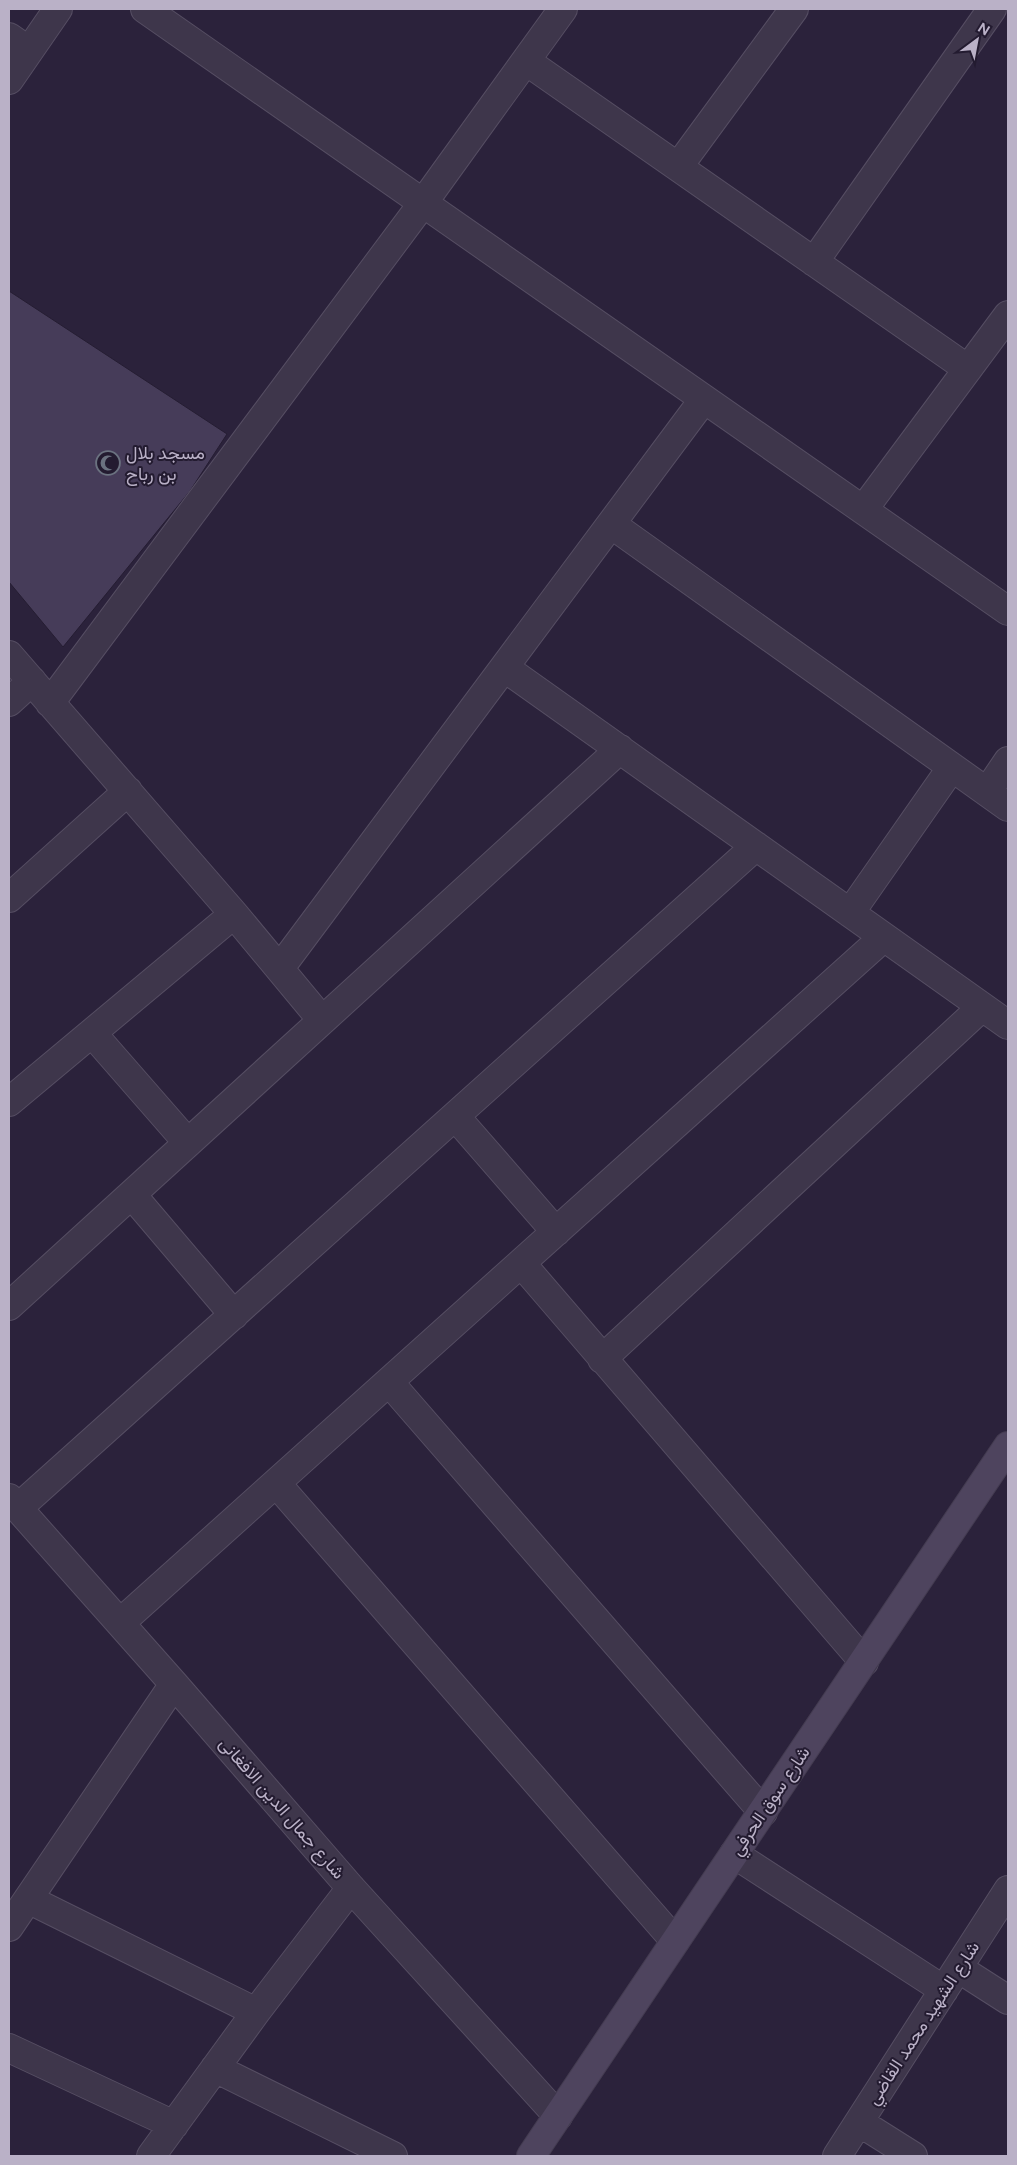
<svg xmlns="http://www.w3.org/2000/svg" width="1017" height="2165" font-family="Figtree,Vazirmatn,sans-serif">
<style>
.building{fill:#463c59;stroke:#251d32}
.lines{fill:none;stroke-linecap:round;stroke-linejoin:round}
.street-casing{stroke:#564e63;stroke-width:30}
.secondary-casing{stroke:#443c51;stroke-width:30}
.street{stroke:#3e364b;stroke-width:28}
.secondary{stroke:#4e445e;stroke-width:28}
.labels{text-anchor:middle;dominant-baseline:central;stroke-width:4;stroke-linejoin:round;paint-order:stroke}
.poi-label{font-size:18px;fill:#bab1c7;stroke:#231b30;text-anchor:start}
.street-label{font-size:18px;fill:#bab1c7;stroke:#231b30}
</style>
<rect width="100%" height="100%" fill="#2b223b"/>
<path class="building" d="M9,291l218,143 -37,57 -127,156 -54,-65z"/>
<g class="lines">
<g class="street-casing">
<path id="street" d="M145,9l863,602
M9,37l20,14
M526,61l442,308
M9,80l49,-71
M678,167l116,-158
M814,262l178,-253
M863,510l145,-195
M611,524l397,283
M9,655l225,259 88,106
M505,668l503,357
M9,702l23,-21
M50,703l373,-500 140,-194
M987,792l21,-31
M9,898l119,-107
M850,913l102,-146
M280,968l424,-569
M92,1033l96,110
M9,1102l225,-188
M455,1116l101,116
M132,1195l102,120
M521,1263l343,399
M9,1306l611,-557
M602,1359l380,-352
M389,1382l374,430
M276,1483l399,458
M9,1498l165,186 177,204 207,228
M18,1508l738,-662
M120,1623l764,-686
M734,1854l210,136
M28,1899l228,113
M9,1927l165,-243
M958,1968l50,32
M9,2048l165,77
M215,2068l178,88
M859,2122l54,34
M151,2156l105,-144 95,-124
M837,2156l171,-266"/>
</g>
<g class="secondary-casing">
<path id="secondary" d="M531,2156l477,-710"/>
</g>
<use href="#street" class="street"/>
<use href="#secondary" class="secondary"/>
</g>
<defs>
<g id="mosque-ring" transform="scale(1.25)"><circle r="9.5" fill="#231b30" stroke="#6b7280" stroke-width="1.5"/><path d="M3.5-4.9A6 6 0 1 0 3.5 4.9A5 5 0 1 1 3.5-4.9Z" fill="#6b7280"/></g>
</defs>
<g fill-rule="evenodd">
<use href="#mosque-ring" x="108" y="463"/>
</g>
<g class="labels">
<g class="poi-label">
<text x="126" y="453">مسجد بلال<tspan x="126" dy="21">بن رباح</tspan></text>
</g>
<g class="street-label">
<text transform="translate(770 1801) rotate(-56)">شارع سوق الحرفي</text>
<text transform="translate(282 1808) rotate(49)">شارع جمال الدين الافغانى</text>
<text transform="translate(923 2023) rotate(-57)">شارع الشهيد محمد القاضي</text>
</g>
</g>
<rect width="1017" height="2165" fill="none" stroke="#bab1c7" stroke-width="20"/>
<g transform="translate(977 40) rotate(32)" stroke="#231b30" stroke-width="4" paint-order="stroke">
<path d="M0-4L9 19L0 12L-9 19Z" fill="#bab1c7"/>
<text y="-8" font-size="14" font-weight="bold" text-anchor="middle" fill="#bab1c7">N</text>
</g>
</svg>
